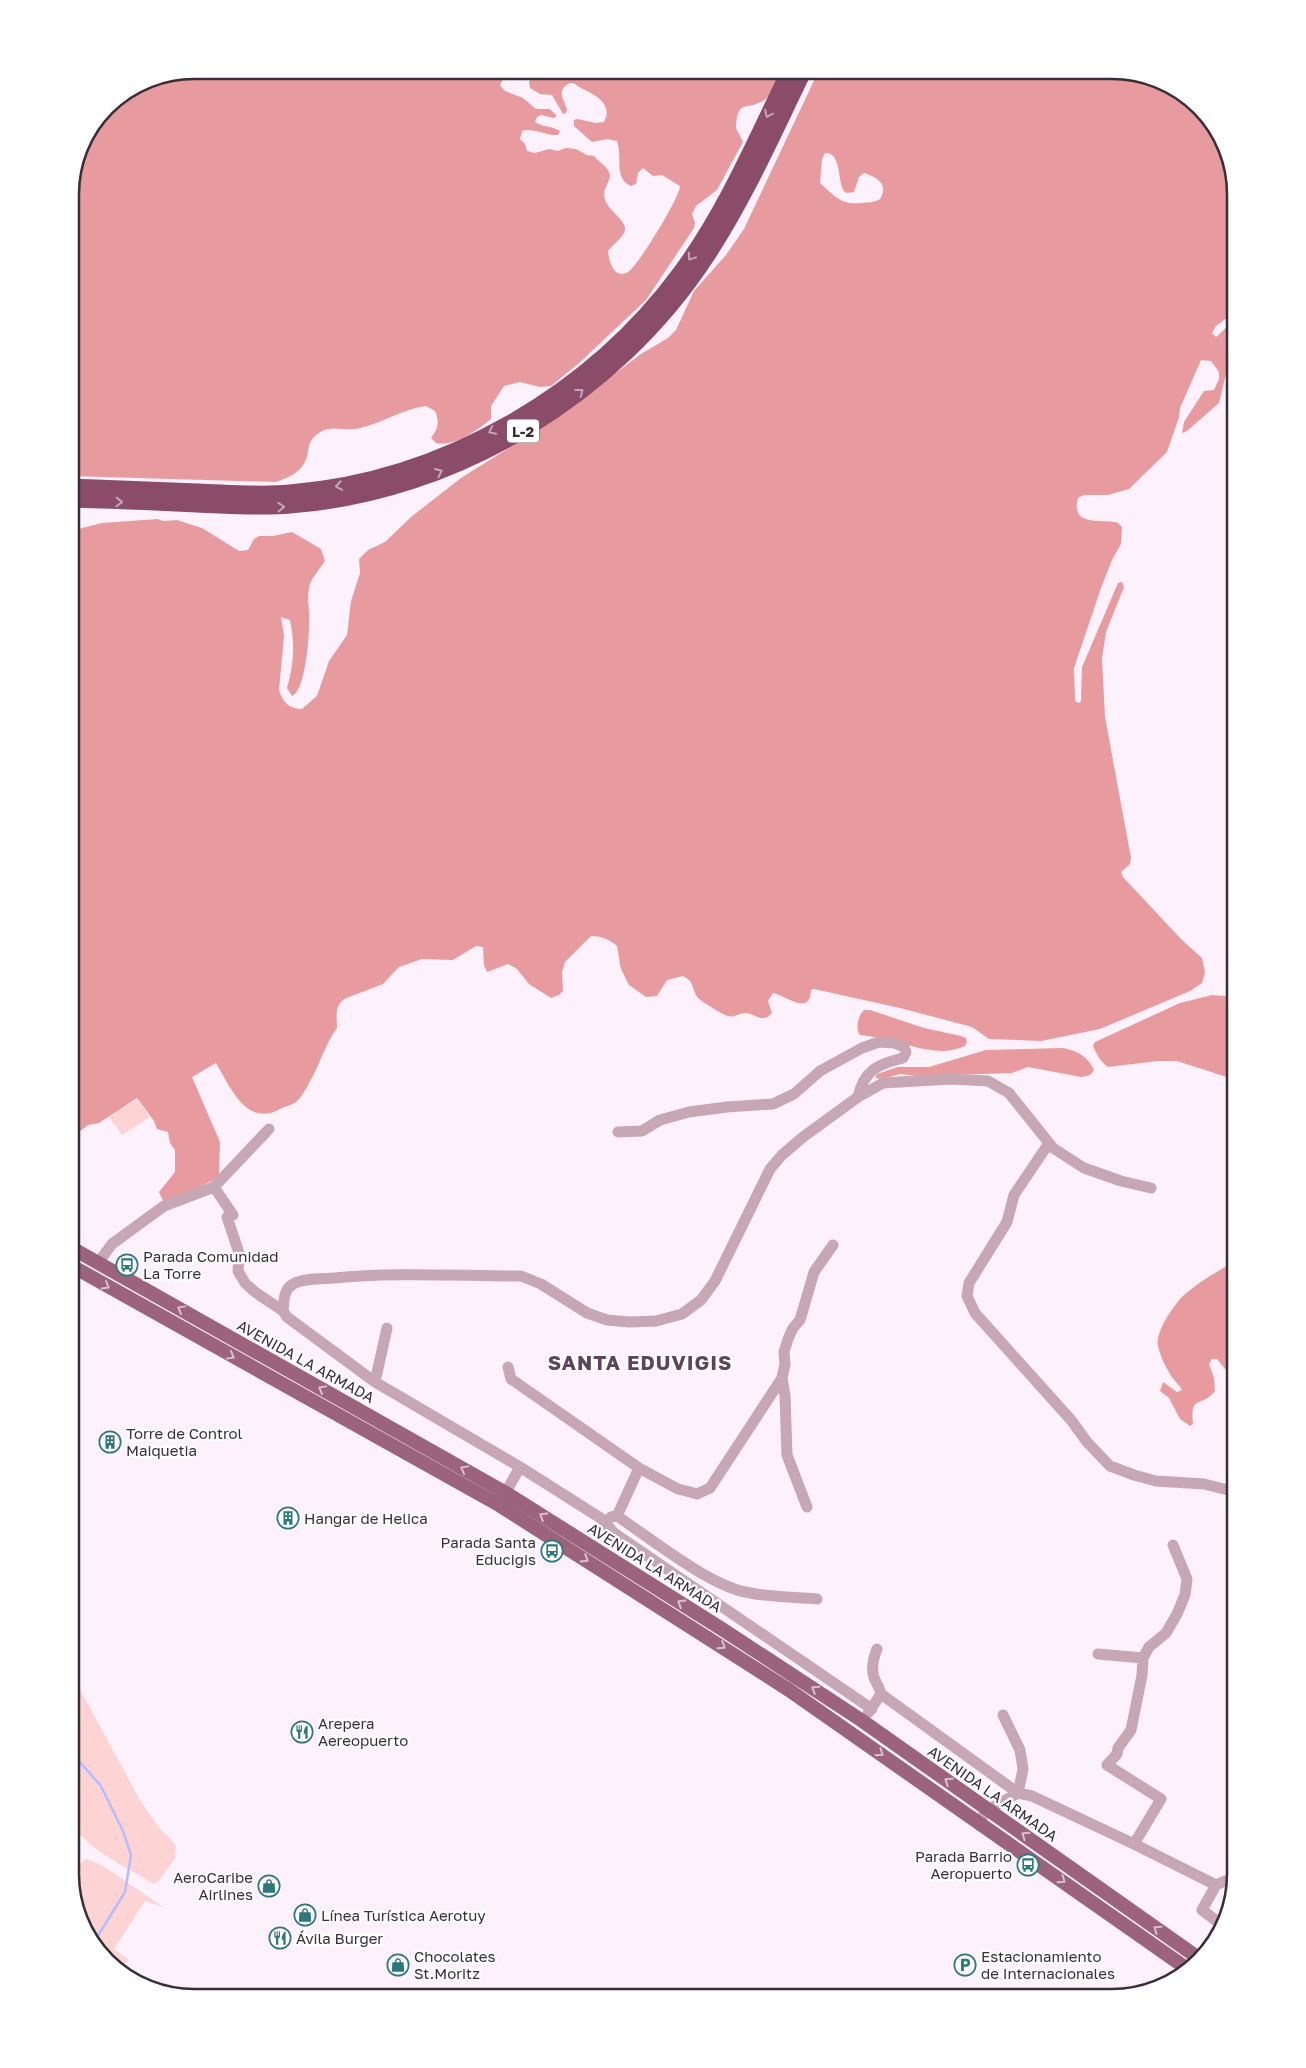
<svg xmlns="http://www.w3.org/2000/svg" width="1306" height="2068" font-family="'Golos Text',sans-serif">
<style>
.green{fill:#fdd3d4}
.forest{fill:#e79b9f;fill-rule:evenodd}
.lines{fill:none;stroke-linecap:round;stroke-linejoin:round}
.stream{stroke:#b6bdfe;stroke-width:2.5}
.minor{stroke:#c6a7b3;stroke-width:11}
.major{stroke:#9b647c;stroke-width:14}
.highway{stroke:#8b4c69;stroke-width:15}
.oneway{stroke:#c5a6b4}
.oneway2{stroke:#d7c1cb}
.labels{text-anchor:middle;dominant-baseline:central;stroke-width:4.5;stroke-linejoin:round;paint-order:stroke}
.shield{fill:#fff;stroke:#746d74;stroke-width:1}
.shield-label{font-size:14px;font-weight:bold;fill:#392e38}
.poi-label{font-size:15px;fill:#392e38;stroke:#fff;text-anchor:start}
.street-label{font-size:15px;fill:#392e38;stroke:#fff}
.district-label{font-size:20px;font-weight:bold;letter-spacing:1px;fill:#5c445b;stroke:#fff}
.rim{fill:none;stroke:#392e38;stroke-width:2.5}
</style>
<rect width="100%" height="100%" fill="#fdf1fc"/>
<path class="green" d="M137,1099l13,18 -28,18 -13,-18z
M70,1671l71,131 20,28 10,9 5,7 -1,12 -15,21 -6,5c-27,-17 -70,-35 -84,-64z
M86,1859l16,6 61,42 -18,-6 -31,48 15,11 -11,9 -35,-40 -13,-58z"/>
<path class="forest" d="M194,70h314l-8,15 5,6 18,7 13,11h14l7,7 -3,2 -13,-3 -4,2 -2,5c8,6 16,3 25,9l-2,4c-12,1 -26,-8 -36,-4l-2,8 5,5 2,7 8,2 14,-4 9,2 8,-3 10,1 11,6 7,1c4,5 10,8 14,14 7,11 -9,18 -2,32 4,9 21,20 19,28 -1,7 -13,15 -17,21 1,10 6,29 20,21 10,-6 52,-75 52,-86l-18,-11 -9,1 -10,-8 -5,5 -2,11 -5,2c-18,-8 -8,-29 -14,-45l-10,-2 -15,3 -18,-16v-6l3,-1 19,4 8,-1c10,-18 -10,-28 -23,-34 -5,-3 -6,-5 -11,-5 -14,7 -7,15 -3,26l-1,4 -3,1 -11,-19 -12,-1 -10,-6 -1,-6 7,-11 245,-1c-4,10 -9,26 -18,31 -17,10 -26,-3 -27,27l7,14 -26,48 -21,16 -4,8 3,9 -1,5 -48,72 -68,64 -27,22 -11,1 -20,-5 -16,4 -13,20v13c-13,11 -37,28 -55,24l-5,-5c7,-10 9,-15 4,-27l-9,-5c-23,3 -44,17 -66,22 -18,5 -30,-7 -47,10 -5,6 -4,11 -6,18 -4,16 -17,21 -31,26l-206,-6v-290l10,-40 26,-40 41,-27z
M819,70h302l60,21 42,48 13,55v117l-20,15 -4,7 4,4c7,-5 13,-14 20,-20v45l-8,4 -9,37 -32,28 -5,2 2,-11 18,-28 2,-3 10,-1 5,-11v-7l-8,-11 -10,-1 -21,48 -1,9 -12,35 -38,37 -21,6h-24l-6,3c-8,30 24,20 40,25l4,4 -1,17 -9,16 -11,28 -27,80 1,33 4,2 2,-2 1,-34 36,-84 4,-1 2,5 -18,45 -4,27 3,58 26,141 -1,6 -9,8 2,5 59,63 20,18 3,14 -3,11 -12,8 -90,38 -59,12 -52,-2 -17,-12 -72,-19 -86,-19 -3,1c-1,28 -27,4 -38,3l-5,8 4,12c-9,10 -14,3 -25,0 -6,-1 -13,5 -19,3 -5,-1 -27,-15 -30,-18 -7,-10 -3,-16 -15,-22l-16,4 -10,16 -11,1 -17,-12 -8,-16 -4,-23c-9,-7 -15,-10 -26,-10l-26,26 -3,10 1,19 -4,4 -8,3 -22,-14 -12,-15 -9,-5 -21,8 -3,-7 -1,-18 -7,-1 -23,14 -31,-1 -23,8 -16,17 -39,15c-10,9 -7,16 -7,29 -12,16 -17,37 -28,55 -3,6 -8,15 -13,19 -4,3 -10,4 -14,6 -35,21 -51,-20 -66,-45l-24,14 28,65 -1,33 -7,6 -48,22 -5,-11 16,-20v-22l-5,-7 -2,-11 -11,-3 -3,-8 -17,-23 -38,25 -11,2 -9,7 -9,3v-604l32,-8 56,-4 5,2 14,-1 25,8 37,23 9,-1 6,-11 5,-3h14l19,-4 29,17 4,12c-5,8 -15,18 -16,27 -2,9 0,18 0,27 1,15 -3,76 -17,81l-5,-8c7,-24 8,-44 3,-68l-9,-3 3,19 -5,54c3,11 10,19 23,19l15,-13 12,-35 18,-26 4,-34 9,-28 -1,-14 9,-9 17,-8 26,-25 50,-39 86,-54 94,-70 27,-16 8,-8 18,-39 32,-36 18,-26zM825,153c17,-1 12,28 19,38l3,2 7,-1 5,-15 5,-4c13,4 25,11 16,26 -6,4 -11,3 -19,4 -21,2 -26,-7 -41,-20l2,-24z
M1212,995l24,2v83l-59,-19h-19l-50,6c-8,-6 -11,-12 -15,-21l2,-4 85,-39z
M864,1010h6l54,18 37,8 5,2 1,4 -2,4c-24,11 -50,1 -74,-6 -10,-2 -20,-4 -31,-5 -5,-6 -2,-19 4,-25z
M1063,1048c14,3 25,8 31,22 -3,6 -7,6 -13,7l-53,-10 -16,6 -94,3 -18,-2 -18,5 -7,-1 2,-4 21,-7h31l57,-17z
M1236,1261v115l-11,-7 -8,-10h-5l-3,5 5,14 1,13c-14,18 -25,2 -22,33l-3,2 -10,-7 -11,-21 -9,-7 3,-9 14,10 5,-2c-3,-6 -9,-10 -12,-16 -5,-8 -10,-19 -12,-28 -3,-13 14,-38 23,-48 11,-12 40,-29 55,-37z"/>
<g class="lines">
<path class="stream" d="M70,1751l31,35 22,45 8,24 -6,37 -31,50"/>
<path class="minor" d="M618,1132l24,-1 18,-11 29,-8 38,-5 46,-3 21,-10 26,-23 42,-23 17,-6 15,1 10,4 2,5 -3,6c-25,6 -39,12 -45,39
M1049,1143l-35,52 -7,27 -38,61 -2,13 8,17 96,107 16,22 23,24 24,9 22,6 48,3 32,8
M214,1187l19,28 -6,2 12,36 -1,18 7,12 10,9 28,19
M98,1263l14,-19 52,-38 50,-19 55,-58
M508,1367l3,12 128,89 39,21 12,3 7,2 13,-6 72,-110 3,-14 -1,-12 4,-13 5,-11 7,-8 14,-48 19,-27
M782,1378l3,18 2,59 20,52
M375,1382l12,-54
M502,1499l18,-32
M617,1516c33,22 90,68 128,76 23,5 48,5 72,7
M611,1517l6,-1 22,-48
M1098,1654l45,4
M881,1694l137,99 5,-24 -3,-19 -17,-35
M872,1709l-258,-176 -12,-14 -82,-52 -145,-85 -88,-65 -4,-6c1,-9 0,-21 10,-27 11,-6 29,-5 41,-6 62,-6 125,-2 187,-2l20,8 46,29 20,7 23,2 26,-1 26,-7 19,-14 14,-19 55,-112 12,-14 21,-18 55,-40 25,-14 68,-4 37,2 21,12 44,55 31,20 37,13 30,7
M868,1713l13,-19c-1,-5 -2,-7 -5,-12 -6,-10 -3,-23 1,-33
M979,1821l9,-11 30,-17 14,3 102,48 82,41 9,-4h9
M1134,1844l27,-45 -54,-34 10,-11 1,-6 13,-18 11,-55 1,-17 6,-11 17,-14 11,-19 8,-19 2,-16 -14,-34
M1216,1885l-14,25 20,15"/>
<path class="major" d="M70,1247l436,246 216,136 139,91 336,237
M70,1265l429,240 290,185 397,278"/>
<path class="highway" d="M70,486c43,2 86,3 128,5 31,1 61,4 92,1 152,-12 301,-98 391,-221 45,-62 75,-133 108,-201
M70,500c42,1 85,3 127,5 31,1 62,4 93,1 166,-12 327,-111 417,-249 39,-59 67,-124 98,-187"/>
</g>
<defs><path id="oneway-chevron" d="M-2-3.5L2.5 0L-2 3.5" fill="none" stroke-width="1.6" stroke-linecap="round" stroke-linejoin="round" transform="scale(1.25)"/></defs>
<g class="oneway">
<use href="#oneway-chevron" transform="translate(768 114) rotate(116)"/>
<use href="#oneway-chevron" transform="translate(691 257) rotate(124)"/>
<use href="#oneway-chevron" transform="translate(580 392) rotate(-38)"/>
<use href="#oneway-chevron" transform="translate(492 431) rotate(154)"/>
<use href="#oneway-chevron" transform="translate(439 472) rotate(-24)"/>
<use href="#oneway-chevron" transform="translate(339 486) rotate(170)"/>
<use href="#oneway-chevron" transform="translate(119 502) rotate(2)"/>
<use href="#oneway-chevron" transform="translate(281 507) rotate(-2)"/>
</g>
<g class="oneway2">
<use href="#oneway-chevron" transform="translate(106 1286) rotate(30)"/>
<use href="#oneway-chevron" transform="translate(181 1309) rotate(-151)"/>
<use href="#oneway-chevron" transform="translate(231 1356) rotate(29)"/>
<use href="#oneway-chevron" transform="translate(322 1389) rotate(-151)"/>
<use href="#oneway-chevron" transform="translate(464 1469) rotate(-151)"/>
<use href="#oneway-chevron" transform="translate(543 1516) rotate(-148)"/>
<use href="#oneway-chevron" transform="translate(585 1559) rotate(32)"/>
<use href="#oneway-chevron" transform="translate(681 1603) rotate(-148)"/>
<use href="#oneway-chevron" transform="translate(722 1646) rotate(33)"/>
<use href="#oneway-chevron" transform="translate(815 1689) rotate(-147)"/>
<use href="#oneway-chevron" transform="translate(880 1753) rotate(35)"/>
<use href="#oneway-chevron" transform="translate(948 1781) rotate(-145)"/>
<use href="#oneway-chevron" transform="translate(1025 1835) rotate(-145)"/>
<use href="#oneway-chevron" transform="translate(1062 1880) rotate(35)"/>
<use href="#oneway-chevron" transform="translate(1157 1929) rotate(-145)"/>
</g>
<defs>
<g id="bus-ring" transform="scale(1.125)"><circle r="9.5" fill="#fff" stroke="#2e7680" stroke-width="1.5"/><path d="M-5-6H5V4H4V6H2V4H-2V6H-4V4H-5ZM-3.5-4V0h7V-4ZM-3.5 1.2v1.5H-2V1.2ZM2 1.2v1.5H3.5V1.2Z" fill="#2e7680"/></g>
<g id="building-ring" transform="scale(1.125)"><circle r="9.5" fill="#fff" stroke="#2e7680" stroke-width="1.5"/><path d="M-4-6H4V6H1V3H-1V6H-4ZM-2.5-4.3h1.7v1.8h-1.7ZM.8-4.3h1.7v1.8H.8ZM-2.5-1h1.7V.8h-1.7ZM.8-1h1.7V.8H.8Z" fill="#2e7680"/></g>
<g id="restaurant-ring" transform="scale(1.125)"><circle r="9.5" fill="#fff" stroke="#2e7680" stroke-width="1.5"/><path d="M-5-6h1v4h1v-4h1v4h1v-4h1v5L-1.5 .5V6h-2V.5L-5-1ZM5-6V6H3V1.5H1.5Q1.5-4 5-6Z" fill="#2e7680"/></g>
<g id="shop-ring" transform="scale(1.125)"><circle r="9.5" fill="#fff" stroke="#2e7680" stroke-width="1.5"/><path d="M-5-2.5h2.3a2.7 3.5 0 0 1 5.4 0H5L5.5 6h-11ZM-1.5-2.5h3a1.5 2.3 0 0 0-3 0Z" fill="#2e7680"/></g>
<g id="parking-ring" transform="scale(1.125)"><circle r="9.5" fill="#fff" stroke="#2e7680" stroke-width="1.5"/><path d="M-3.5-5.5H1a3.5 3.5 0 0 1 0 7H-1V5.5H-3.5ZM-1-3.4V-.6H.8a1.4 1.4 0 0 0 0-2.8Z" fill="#2e7680"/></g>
</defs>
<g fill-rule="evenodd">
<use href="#bus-ring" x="127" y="1265"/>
<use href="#building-ring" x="110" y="1442"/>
<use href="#building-ring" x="288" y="1518"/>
<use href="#bus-ring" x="552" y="1551"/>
<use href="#restaurant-ring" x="302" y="1732"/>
<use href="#bus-ring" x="1028" y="1865"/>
<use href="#shop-ring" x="269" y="1886"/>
<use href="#shop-ring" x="305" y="1915"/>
<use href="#restaurant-ring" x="280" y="1938"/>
<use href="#shop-ring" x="398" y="1965"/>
<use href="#parking-ring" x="965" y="1965"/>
</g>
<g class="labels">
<rect class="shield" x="507" y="419.5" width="32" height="23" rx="4"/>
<g class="shield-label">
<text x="523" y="431">L-2</text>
</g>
<g class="poi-label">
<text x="143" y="1256">Parada Comunidad<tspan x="143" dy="17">La Torre</tspan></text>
<text x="126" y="1433">Torre de Control<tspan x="126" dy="17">Maiquetia</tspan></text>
<text x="304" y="1518">Hangar de Helica</text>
<text x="536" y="1542" text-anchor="end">Parada Santa<tspan x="536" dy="17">Educigis</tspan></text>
<text x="318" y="1723">Arepera<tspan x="318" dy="17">Aereopuerto</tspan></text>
<text x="1012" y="1856" text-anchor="end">Parada Barrio<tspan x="1012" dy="17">Aeropuerto</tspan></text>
<text x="253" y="1877" text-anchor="end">AeroCaribe<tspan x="253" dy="17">Airlines</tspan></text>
<text x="321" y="1915">Línea Turística Aerotuy</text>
<text x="296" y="1938">Ávila Burger</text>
<text x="414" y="1956">Chocolates<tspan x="414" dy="17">St.Moritz</tspan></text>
<text x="981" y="1956">Estacionamiento<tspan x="981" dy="17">de Internacionales</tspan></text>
</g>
<g class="street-label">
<text transform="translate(306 1361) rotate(29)">AVENIDA LA ARMADA</text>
<text transform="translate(655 1567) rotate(32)">AVENIDA LA ARMADA</text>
<text transform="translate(993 1793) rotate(35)">AVENIDA LA ARMADA</text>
</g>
<g class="district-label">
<text x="640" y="1362">SANTA EDUVIGIS</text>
</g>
</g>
<path d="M0 0H1306V2068H0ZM194 79H1112A115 115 0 0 1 1227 194V1874A115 115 0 0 1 1112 1989H194A115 115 0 0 1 79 1874V194A115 115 0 0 1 194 79Z" fill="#fff" fill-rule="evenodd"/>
<path class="rim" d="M194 79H1112A115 115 0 0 1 1227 194V1874A115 115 0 0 1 1112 1989H194A115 115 0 0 1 79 1874V194A115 115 0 0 1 194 79Z"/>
</svg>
